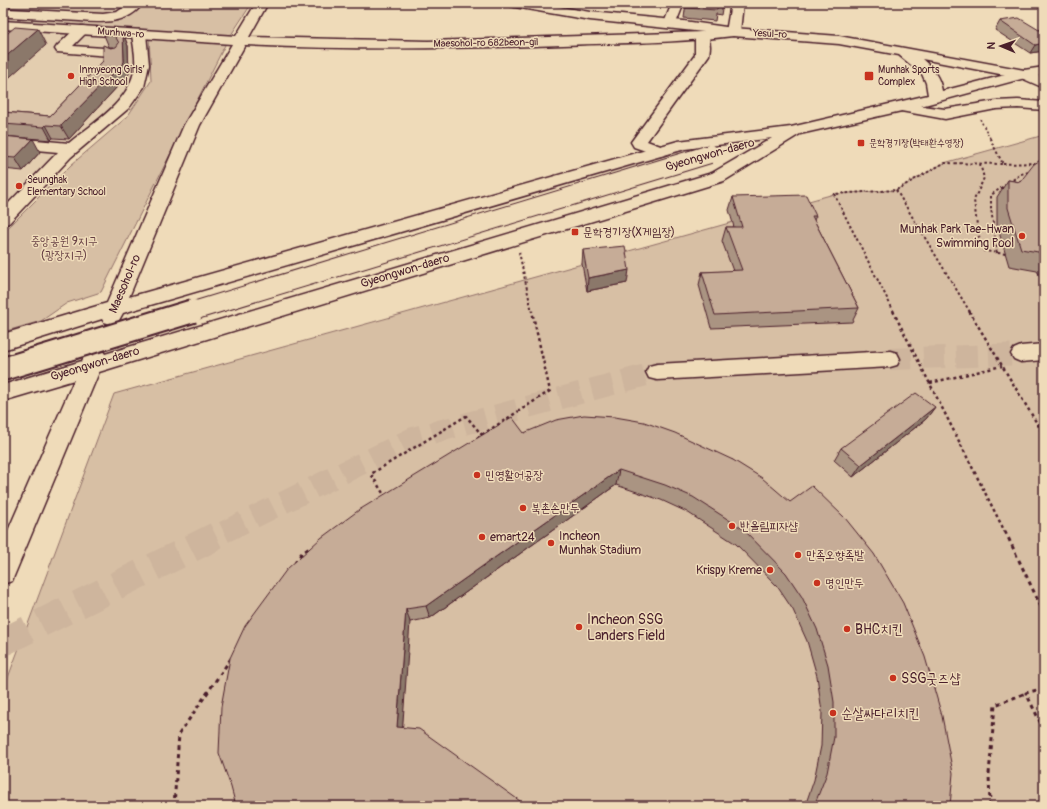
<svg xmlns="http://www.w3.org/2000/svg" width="1047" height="809" font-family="Pangolin,'Poor Story',sans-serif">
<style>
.built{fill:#e3cdaf}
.green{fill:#d7bfa4;stroke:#906f68}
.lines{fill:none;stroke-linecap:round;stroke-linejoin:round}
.minor-tunnel-far1{stroke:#ceb59d;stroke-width:22;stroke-dasharray:22 11;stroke-linecap:butt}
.minor-tunnel{stroke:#ceb59d;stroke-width:28;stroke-dasharray:28 14;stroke-linecap:butt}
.minor-casing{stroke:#4a1f2b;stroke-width:3}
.major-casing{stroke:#4a1f2b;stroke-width:3}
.path-far3{stroke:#4a1f2b;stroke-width:1.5;stroke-dasharray:2 2;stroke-linecap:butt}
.path-far2{stroke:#4a1f2b;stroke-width:2;stroke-dasharray:2.5 2.5;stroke-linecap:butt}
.path-far1{stroke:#4a1f2b;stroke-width:2.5;stroke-dasharray:3 3;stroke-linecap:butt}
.path{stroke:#4a1f2b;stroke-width:3;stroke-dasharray:4 4;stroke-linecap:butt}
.minor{fill:#efdbb9;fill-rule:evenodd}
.major{fill:#efdbb9;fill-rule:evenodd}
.major-bridge-far1-casing{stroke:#4a1f2b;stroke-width:20;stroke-linecap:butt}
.major-bridge-casing{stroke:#4a1f2b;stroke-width:26;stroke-linecap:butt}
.path-bridge{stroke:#4a1f2b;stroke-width:2.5;stroke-dasharray:3 3;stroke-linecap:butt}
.major-bridge-far1{stroke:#efdbb9;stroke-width:18}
.major-bridge{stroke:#efdbb9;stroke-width:22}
.wall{fill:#aa9482;stroke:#4a1f2b}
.shaded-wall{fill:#8b786a;stroke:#4a1f2b}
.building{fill:#c6ac97;stroke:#4a1f2b}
.poi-dot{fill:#c8321e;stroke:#efdbb9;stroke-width:1.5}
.labels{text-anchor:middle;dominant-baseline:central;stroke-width:3;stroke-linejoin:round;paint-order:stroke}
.far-street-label{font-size:10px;fill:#4a1f2b;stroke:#efdbb9}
.far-poi-label{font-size:10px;fill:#4a1f2b;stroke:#efdbb9;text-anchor:start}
.street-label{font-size:12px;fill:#4a1f2b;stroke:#efdbb9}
.poi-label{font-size:12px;fill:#4a1f2b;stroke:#efdbb9;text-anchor:start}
.park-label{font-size:12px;fill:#663f43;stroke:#efdbb9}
.near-poi-label{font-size:14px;fill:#4a1f2b;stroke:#efdbb9;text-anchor:start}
</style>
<rect width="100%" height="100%" fill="#efdbb9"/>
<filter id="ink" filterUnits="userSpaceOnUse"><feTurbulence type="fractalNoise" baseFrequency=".025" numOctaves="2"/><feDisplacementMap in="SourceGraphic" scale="8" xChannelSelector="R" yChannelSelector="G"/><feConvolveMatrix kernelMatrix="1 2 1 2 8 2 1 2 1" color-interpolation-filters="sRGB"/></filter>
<g filter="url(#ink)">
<path class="built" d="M28,26l111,8 -3,53 -133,132v-172z"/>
<path class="green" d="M3,3h249l-25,38 -126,251 -34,11 -26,18 -38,11v-99l68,-68 56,-48 24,-36 -2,-46 -146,-10z
M1044,135v671h-1041v-115l111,-297 720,-200 62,-4 48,-27z"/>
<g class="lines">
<path class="minor-tunnel-far1" d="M890,359l131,-5
M224,532l189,-94 244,-66"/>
<path class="minor-tunnel" d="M3,642l223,-111"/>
<g class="minor-casing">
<path id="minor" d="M130,3h13c-17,26 -54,18 -80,17 -18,-1 -35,-2 -53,-3l-4,-1 -2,-3 2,-3 4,-1 93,5 14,-2z
M672,3h12l-8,20 -1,3h-10l-1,-3z
M731,3h12l-3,29 -2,3h-10l-2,-3z
M82,26l5,1 2,3 -16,16 46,3 4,6 -2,3 -5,1 -6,-3 -53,-4 -2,-3 2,-3 20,-19z
M139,30l5,1 2,3 3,31 -5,22 -15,21 -58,49 -62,66 -6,2v-16l55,-57 -55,-5v-10l66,6c25,-21 63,-42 66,-78 1,-10 -2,-21 -3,-31l2,-3z
M702,32l5,1 2,3 1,11 -1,8 -62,86 19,7 2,3 -2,3 -6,2 -26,-9 -3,-5 64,-87v-19l2,-3z
M1024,70l20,8v10l-25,-11 -2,-3 2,-3z
M1018,100l26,2v8l-26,-2 -22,1 -51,10 -44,-8 -5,-1 -2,-3 2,-3 5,-1 44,6 51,-8z
M1044,344v16l-23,2 -7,-3 -3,-5 3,-5 7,-3z
M890,351l7,2 3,6 -3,6 -7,2 -233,13 -8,-2 -3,-6 3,-6 8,-2z"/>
</g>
<g class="major-casing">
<path id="major" d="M256,3h12l-19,34 179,4 276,-9 -114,-12 -75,-13 -4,-1 -2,-3h28l53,9 94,9 49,7 106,8 185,34 20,-3v8l-19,3 -119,32 -106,24 -76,47 -625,191 -87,209 -9,3v-42l71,-162 -71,21v-16l79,-24 6,-11 7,-2 7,2 3,4 607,-181 60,-35 -87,11 -562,164 -5,9 -7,2 -7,-2 -2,-3 -99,31v-16l104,-31 77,-178 48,-81 -229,-15v-8l233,15zM733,36l106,8 60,11 23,19 4,9 2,12 -137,32 -113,14 -549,156 71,-172 45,-80c106,5 212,4 318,0 57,-2 114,-2 170,-9zM922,59l83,16 -63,16c-2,-13 -9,-23 -20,-32z"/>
</g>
<path class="path-far3" d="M980,119l10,19"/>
<path class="path-far2" d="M980,164l4,14 -10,22 4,34 6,17 22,3
M1003,164l35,-1
M896,190l74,122
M519,252l13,60
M997,253l-6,-45v-13l30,-21 8,-2
M894,312l-60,-118 62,-4 48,-27 59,1 -14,-27"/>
<path class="path-far1" d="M893,311l112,221
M969,311l75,124
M930,383l72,-17
M477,438l73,-47 -18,-80"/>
<path class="path" d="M1005,531l39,82
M295,563l6,-9 10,-7
M1044,688l-18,5 18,37
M174,806l5,-72 53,-77
M990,806l-1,-32 6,-69 31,-12"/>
<use href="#minor" class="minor"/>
<use href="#major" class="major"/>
<g class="major-bridge-far1-casing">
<path id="major-bridge-far1" d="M190,312l520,-158"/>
</g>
<g class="major-bridge-casing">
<path id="major-bridge" d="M3,369l190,-58"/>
</g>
<path class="path-bridge" d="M386,498l-15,-24 95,-58 16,19"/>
<use href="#major-bridge-far1" class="major-bridge-far1"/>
<use href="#major-bridge" class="major-bridge"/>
</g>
<path class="wall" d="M686,3h37l-2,12 -5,-1 -1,7 -31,-3z
M1000,21l39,9 5,-1v22l-14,2 -35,-23z
M123,33l5,13 1,28 -60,65 -16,-1 -2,2 -48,-4v-24l47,4 53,-55 8,-13 3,-1h-5l-5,-12z
M3,136l37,16 -17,19 -20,-2z
M1044,158v124l-7,-11 -28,-5 -12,-41v-28l11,-17 12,2z
M733,197l83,19 -2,4 45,88 -7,14 -141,6 -12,-43 3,-13 31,-1 -11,-30 4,-14h8l-5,-17z
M583,250l44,33 -40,8 -5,-27z
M935,407l-9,12 -73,58 -19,-17 7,-12z
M524,433l209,27 217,346h-145l9,-26 7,-34 1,-34 -5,-36 -10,-35 -14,-31 -16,-24 -41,-42 -49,-32 -26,-12 -45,-15 -186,133 -20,4 -174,184z"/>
<path class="shaded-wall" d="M38,29l8,16 -43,38v-24z
M123,33l5,13 1,28 -60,65 -8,-13 63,-64z
M1044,43v8l-14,2 5,-8z
M46,125l7,13 -2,2 -7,-13z
M33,139l7,13 -17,19 -8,-13z
M629,270l-2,13 -40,8 1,-13z
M935,407l-9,12 -73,58 8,-12z
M619,470l-3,15 -186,133 -4,-12z
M406,609l4,13 -8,114 -5,-9z"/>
<path class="building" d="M686,3h37v1h-6v6l-31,-2z
M1019,18l20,12 5,-1v14l-9,2 -35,-24z
M15,27l23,2 -35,30v-22z
M104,32l19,1 1,29 -63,64 -15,-1 -2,2 -41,-3v-12l47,4 53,-55v-16l8,3 5,-1 3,-4 -4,-7 -11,-1z
M3,136l30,3 -18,19 -12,-1z
M1044,158v95l-23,-4 -13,-41v-28l12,2 14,-18z
M806,195l10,21h-4l47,92 -144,7 -13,-43 40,-2 -16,-43h16l-9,-30z
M625,246l4,24 -41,8 -5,-28z
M916,393l19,14 -74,58 -20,-17z
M584,415l31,2 29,5 31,11 58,27 29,18 28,24 22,-16 33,32 29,36 29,49 22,54 17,59 11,57 -3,33h-136l13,-33 7,-36v-35l-6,-37 -11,-36 -15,-32 -16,-24 -43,-44 -50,-32 -28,-12 -46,-15 -193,136 -20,3 -9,118 22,2 108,77h-291l-5,-19 -12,-34 2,-46 9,-49 15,-32 42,-57 34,-31 38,-28 153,-93 12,16 32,-13z"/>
</g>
<g class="poi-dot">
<circle cx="71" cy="76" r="4"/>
<rect x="864" y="71" width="10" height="10" rx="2"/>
<rect x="857" y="139" width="8" height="8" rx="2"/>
<circle cx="19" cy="186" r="4"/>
<rect x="571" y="228" width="8" height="8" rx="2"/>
<circle cx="1022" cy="236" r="4"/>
<circle cx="477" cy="475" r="4"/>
<circle cx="523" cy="508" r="4"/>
<circle cx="732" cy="526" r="4"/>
<circle cx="482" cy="537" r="4"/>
<circle cx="551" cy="543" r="4"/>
<circle cx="798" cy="555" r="4"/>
<circle cx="770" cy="570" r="4"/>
<circle cx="817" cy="583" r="4"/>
<circle cx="579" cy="627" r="4"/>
<circle cx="847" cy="629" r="4"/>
<circle cx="893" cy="678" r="4"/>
<circle cx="833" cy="713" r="4"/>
</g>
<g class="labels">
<g class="far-street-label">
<text transform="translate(121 33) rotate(4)">Munhwa-ro</text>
<text transform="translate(770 34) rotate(3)">Yesul-ro</text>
<text transform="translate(486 43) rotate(-1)">Maesohol-ro 682beon-gil</text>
</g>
<g class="far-poi-label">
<text x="79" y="70">Inmyeong Girls’<tspan x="79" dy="12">High School</tspan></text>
<text x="878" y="70">Munhak Sports<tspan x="878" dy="12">Complex</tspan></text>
<text x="869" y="143">문학경기장(박태환수영장)</text>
<text x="27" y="180">Seunghak<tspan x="27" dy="12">Elementary School</tspan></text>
</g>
<g class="street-label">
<text transform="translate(710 155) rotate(-16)">Gyeongwon-daero</text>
<text transform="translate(405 271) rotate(-17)">Gyeongwon-daero</text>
<text transform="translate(125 284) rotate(-67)">Maesohol-ro</text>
<text transform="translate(95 364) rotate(-17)">Gyeongwon-daero</text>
</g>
<g class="poi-label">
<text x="1014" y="229" text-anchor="end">Munhak Park Tae-Hwan<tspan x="1014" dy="14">Swimming Pool</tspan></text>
<text x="583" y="232">문학경기장(X게임장)</text>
<text x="485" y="475">민영활어공장</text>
<text x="531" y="508">북촌손만두</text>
<text x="740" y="526">반올림피자샵</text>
<text x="559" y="536">Incheon<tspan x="559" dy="14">Munhak Stadium</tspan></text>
<text x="490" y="537">emart24</text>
<text x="806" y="555">만족오향족발</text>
<text x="762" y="570" text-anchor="end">Krispy Kreme</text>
<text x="825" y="583">명인만두</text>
</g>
<g class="park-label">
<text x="64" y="241">중앙공원 9지구<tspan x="64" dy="14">(광장지구)</tspan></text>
</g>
<g class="near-poi-label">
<text x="587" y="619">Incheon SSG<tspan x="587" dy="16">Landers Field</tspan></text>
<text x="855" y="629">BHC치킨</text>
<text x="901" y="678">SSG굿즈샵</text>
<text x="841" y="713">순살싸다리치킨</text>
</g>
</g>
<rect width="1047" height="809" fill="none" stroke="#efdbb9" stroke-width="16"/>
<rect x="8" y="8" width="1031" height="793" fill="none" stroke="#4a1f2b" stroke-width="1.5" filter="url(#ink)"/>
<g transform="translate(1001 46) rotate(272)" stroke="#efdbb9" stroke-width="3" paint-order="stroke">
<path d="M0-3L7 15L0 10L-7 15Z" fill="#4a1f2b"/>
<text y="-6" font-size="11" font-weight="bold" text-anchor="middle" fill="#4a1f2b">N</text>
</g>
</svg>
